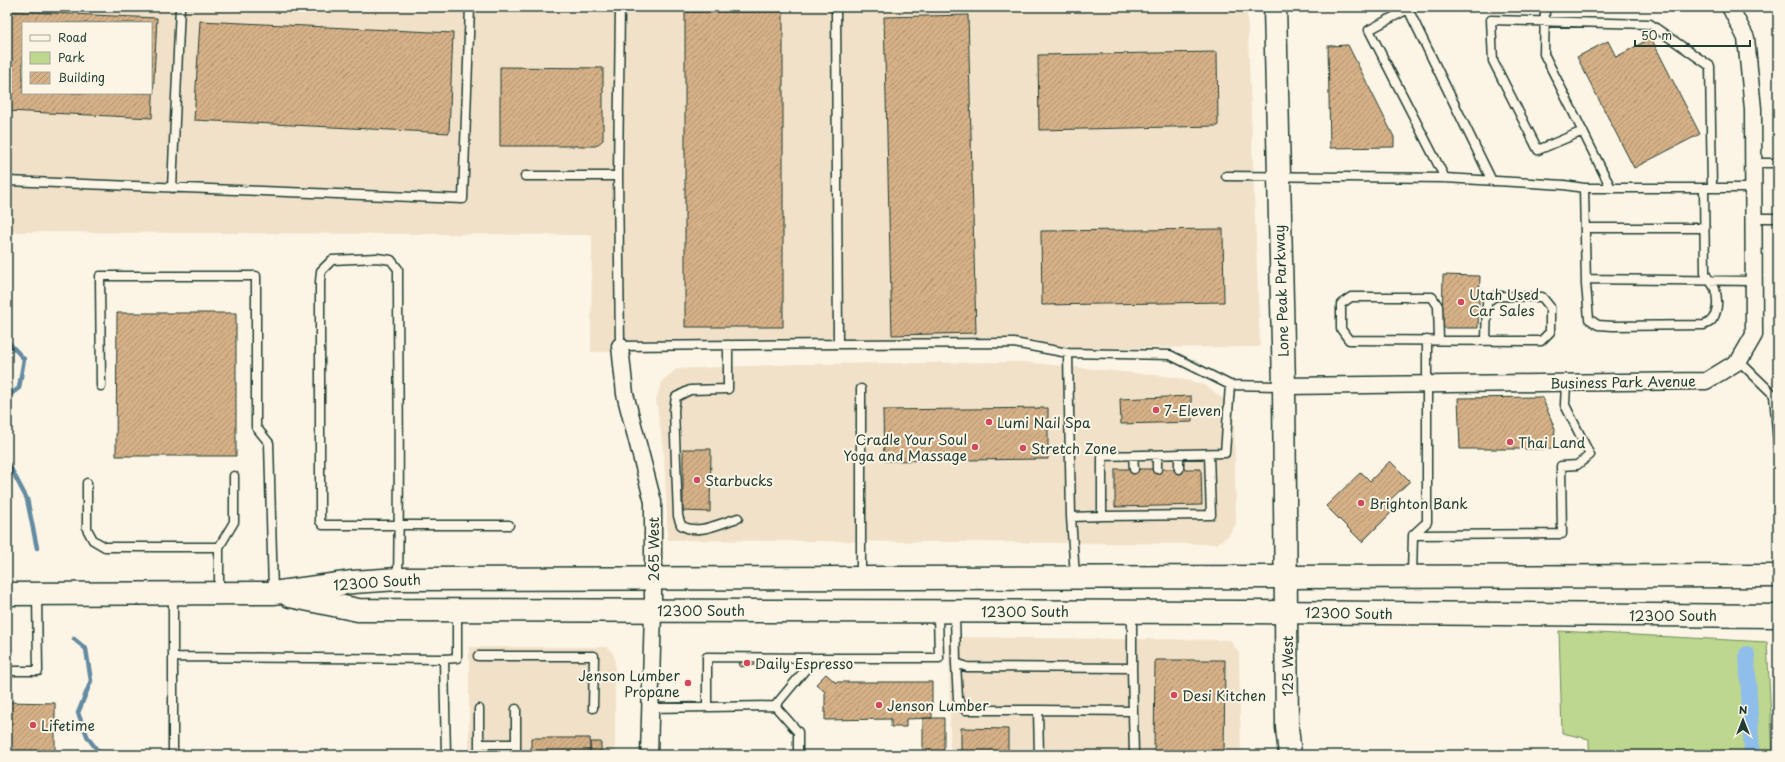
<svg xmlns="http://www.w3.org/2000/svg" width="1785" height="762" font-family="'Playpen Sans',sans-serif">
<style>
.built{fill:#f1e1c9;fill-rule:evenodd}
.green{fill:#bdd78e;stroke:#6e8a61}
.lines{fill:none;stroke-linecap:round;stroke-linejoin:round}
.stream{stroke:#638aa1;stroke-width:4.5}
.canal{stroke:#90beea;stroke-width:16}
.building{fill:url(#building-hatch);stroke:#1f3d34;fill-rule:evenodd}
.lane-casing{stroke:#1f3d34;stroke-width:11}
.street-casing{stroke:#1f3d34;stroke-width:19}
.secondary-casing{stroke:#1f3d34;stroke-width:25}
.primary-casing{stroke:#1f3d34;stroke-width:25}
.lane{stroke:#fcf5e5;stroke-width:8}
.street{stroke:#fcf5e5;stroke-width:16}
.secondary{stroke:#fcf5e5;stroke-width:22}
.primary{stroke:#fcf5e5;stroke-width:22}
.poi-dot{fill:#d1495b;stroke:#fcf5e5;stroke-width:1.5}
.labels{text-anchor:middle;dominant-baseline:central;stroke-width:4;stroke-linejoin:round;paint-order:stroke}
.street-label{font-size:14px;fill:#1f3d34;stroke:#fcf5e5}
.poi-label{font-size:14px;fill:#1f3d34;stroke:#fcf5e5;text-anchor:start}
</style>
<defs>
<pattern id="building-hatch" width="6" height="6" patternUnits="userSpaceOnUse"><rect width="6" height="6" fill="#d6b187"/><path d="M-1 1l2-2M0 6l6-6M5 7l2-2" fill="none" stroke="#ad916f"/></pattern>
</defs>
<rect width="100%" height="100%" fill="#fcf5e5"/>
<filter id="ink" filterUnits="userSpaceOnUse"><feTurbulence type="fractalNoise" baseFrequency=".025" numOctaves="2"/><feDisplacementMap in="SourceGraphic" scale="8" xChannelSelector="R" yChannelSelector="G"/><feConvolveMatrix kernelMatrix="1 2 1 2 8 2 1 2 1" color-interpolation-filters="sRGB"/></filter>
<g filter="url(#ink)">
<path class="built" d="M7,7h1240l13,340 -669,5 1,-117 -585,-3zM23,23h128v70h-128z
M1023,362l151,15 31,8 29,22 2,117 -7,11 -12,9 -549,-4 -4,-85 -8,-56 6,-18 15,-12 118,-5z
M949,637l281,3 9,13 2,102h-291z
M469,647h138l6,6 2,7v95h-146z"/>
<path class="green" d="M1559,631l208,11 6,113h-184v-16l-27,-6z"/>
<g class="lines">
<path class="stream" d="M7,343h2l15,16 -5,29 -12,9
M7,461l20,38 10,49
M74,639l12,10 5,32 -13,32 10,25 13,17"/>
<path class="canal" d="M1747,654l5,101"/>
</g>
<path class="building" d="M7,11l150,7 -5,100 -145,-7zM23,23h128v70h-128z
M685,12h98v315h-98z
M968,15l8,318 -84,2 -8,-318z
M200,21l253,12 -4,100 -255,-13z
M1651,38l49,96 -66,34 -57,-111 31,-16 8,16z
M1348,45l46,92v10l-64,1 -2,-102z
M1217,52l1,74 -179,4 -1,-75z
M500,67l103,1v72l-7,6h-96z
M1223,229l1,73 -182,3 -1,-74z
M1443,275l37,1 -2,52h-36z
M117,313h119v143h-120z
M1191,396l1,26 -71,2 -1,-25z
M1542,397l13,32 -2,20h-93l-2,-51z
M1048,408v51l-164,2 -1,-51z
M683,449h28l-1,63 -27,-1z
M1390,461l20,20 -20,19 7,7 -35,35 -36,-36 35,-34 9,9z
M1115,469h86l1,36 -87,2z
M1155,660h70l-1,95h-70z
M739,661h16v4l-15,2z
M826,674l9,8h97v36l-26,1v8h-15v-8l-66,1v-28l-9,-8z
M7,702l48,1v52h-48z
M923,718h21v37h-21z
M961,728l47,1v26h-47z
M531,738h59v17h-59z
M590,742h11v13h-11z"/>
<g class="lines">
<g class="lane-casing">
<path id="lane" d="M620,7l-2,169 2,170 218,-2 -2,-337
M1407,7l85,174
M1545,7l-1,47 67,134
M1408,9l-39,21 76,148
M1583,131l-45,19 -45,-89 -2,-41 159,4 60,42 2,122
M1754,163h24
M525,176h93
M1226,176l219,2 119,7 20,3h170
M7,181l456,18 7,-192
M172,188l8,-181
M1584,188l2,97 3,34 9,6 15,1 91,-1c14,-4 15,-23 11,-36 -2,-5 -8,-11 -10,-16l-1,-85
M1754,218h24
M1585,228h120
M1586,279l168,2
M1439,340l-1,-34 -6,-9h-81l-10,7v25l8,11 192,1 9,-9v-25l-8,-10 -47,-1 -8,6 -1,38
M838,344l176,-1 54,10 102,2 60,30 53,1
M728,345v44l-38,1 -14,7 -2,13 4,106 3,9c16,11 39,-2 57,-7
M1068,353l3,164
M1739,361l35,34h4
M101,386l-1,-110h156v151l13,16 4,149
M1774,395l4,49
M1179,454v15
M1133,455l1,14
M1157,455v14
M87,483v46l6,11 12,7h114v45
M1102,516l109,-1 -2,-61
M1413,535l149,-1 -1,-68 16,-1 13,-10 -25,-50 1,-22
M219,547l15,-25v-46
M1412,575l1,-40 14,-13v-182
M1075,576l-4,-59 31,-1v-60l123,-3 5,-68
M861,577v-188
M398,579c2,-104 0,-207 0,-310l-7,-9 -14,-2 -45,2 -11,11 -1,11v239l3,4h186
M955,612l1,51 11,4 165,1v-56
M478,656h116l-1,52
M173,657l271,2 2,96
M444,659l13,-1v-48
M956,663l2,36 7,11h73l1,45
M1132,668l2,87
M7,671h31l-1,-77
M775,706l40,-48h124l-1,-45
M707,707v-50l108,1
M650,708l125,-2 23,26v23
M479,709v46
M516,709v46
M1038,710l95,1
M479,744h37
M173,755v-161"/>
</g>
<g class="street-casing">
<path id="street" d="M620,346l5,48 28,108v108l-4,145
M1284,386l422,-5 33,-20 15,-26 -1,-226 -7,-71 -16,-31"/>
</g>
<g class="secondary-casing">
<path id="secondary" d="M1275,7l9,379 3,341 3,28"/>
</g>
<g class="primary-casing">
<path id="primary" d="M7,594l266,-1 80,-11 45,-3 1380,-3
M290,596l68,14 892,2 528,4"/>
</g>
<use href="#lane" class="lane"/>
<use href="#street" class="street"/>
<use href="#secondary" class="secondary"/>
<use href="#primary" class="primary"/>
</g>
</g>
<g class="poi-dot">
<circle cx="1461" cy="302" r="4"/>
<circle cx="1156" cy="410" r="4"/>
<circle cx="989" cy="422" r="4"/>
<circle cx="1510" cy="442" r="4"/>
<circle cx="975" cy="447" r="4"/>
<circle cx="1023" cy="448" r="4"/>
<circle cx="697" cy="480" r="4"/>
<circle cx="1361" cy="503" r="4"/>
<circle cx="747" cy="663" r="4"/>
<circle cx="688" cy="683" r="4"/>
<circle cx="1174" cy="695" r="4"/>
<circle cx="879" cy="705" r="4"/>
<circle cx="33" cy="725" r="4"/>
</g>
<g class="labels">
<g class="street-label">
<text transform="translate(1281 291) rotate(-92)">Lone Peak Parkway</text>
<text transform="translate(1623 382) rotate(-1)">Business Park Avenue</text>
<text transform="translate(653 549) rotate(-90)">265 West</text>
<text transform="translate(377 582) rotate(-4)">12300 South</text>
<text x="701" y="610">12300 South</text>
<text x="1025" y="611">12300 South</text>
<text transform="translate(1349 613) rotate(1)">12300 South</text>
<text x="1673" y="615">12300 South</text>
<text transform="translate(1287 666) rotate(-90)">125 West</text>
</g>
<g class="poi-label">
<text x="1469" y="294">Utah Used<tspan x="1469" dy="16">Car Sales</tspan></text>
<text x="1164" y="410">7-Eleven</text>
<text x="997" y="422">Lumi Nail Spa</text>
<text x="967" y="439" text-anchor="end">Cradle Your Soul<tspan x="967" dy="16">Yoga and Massage</tspan></text>
<text x="1518" y="442">Thai Land</text>
<text x="1031" y="448">Stretch Zone</text>
<text x="705" y="480">Starbucks</text>
<text x="1369" y="503">Brighton Bank</text>
<text x="755" y="663">Daily Espresso</text>
<text x="680" y="675" text-anchor="end">Jenson Lumber<tspan x="680" dy="16">Propane</tspan></text>
<text x="1182" y="695">Desi Kitchen</text>
<text x="887" y="705">Jenson Lumber</text>
<text x="41" y="725">Lifetime</text>
</g>
</g>
<rect width="1785" height="762" fill="none" stroke="#fcf5e5" stroke-width="24"/>
<rect x="12" y="12" width="1761" height="738" fill="none" stroke="#1f3d34" stroke-width="1.5" filter="url(#ink)"/>
<rect x="22" y="22" width="130" height="72" fill="#fcf5e5" stroke="#a4ab9e"/>
<rect x="30" y="35" width="20" height="6" fill="#fcf5e5" stroke="#a4ab9e"/>
<text x="58" y="42" font-size="12" fill="#1f3d34">Road</text>
<rect x="30" y="52" width="20" height="12" fill="#bdd78e" stroke="#a4ab9e"/>
<text x="58" y="62" font-size="12" fill="#1f3d34">Park</text>
<rect x="30" y="72" width="20" height="12" fill="url(#building-hatch)" stroke="#a4ab9e"/>
<text x="58" y="82" font-size="12" fill="#1f3d34">Building</text>
<g transform="translate(1743 720)" stroke="#fcf5e5" stroke-width="3" paint-order="stroke">
<path d="M0-3L7 15L0 10L-7 15Z" fill="#1f3d34"/>
<text y="-6" font-size="11" font-weight="bold" text-anchor="middle" fill="#1f3d34">N</text>
</g>
<path d="M1635 40v6h115v-6" fill="none" stroke="#1f3d34" stroke-width="2"/>
<text x="1641" y="40" font-size="12" fill="#1f3d34" stroke="#fcf5e5" stroke-width="3" paint-order="stroke">50 m</text>
</svg>
